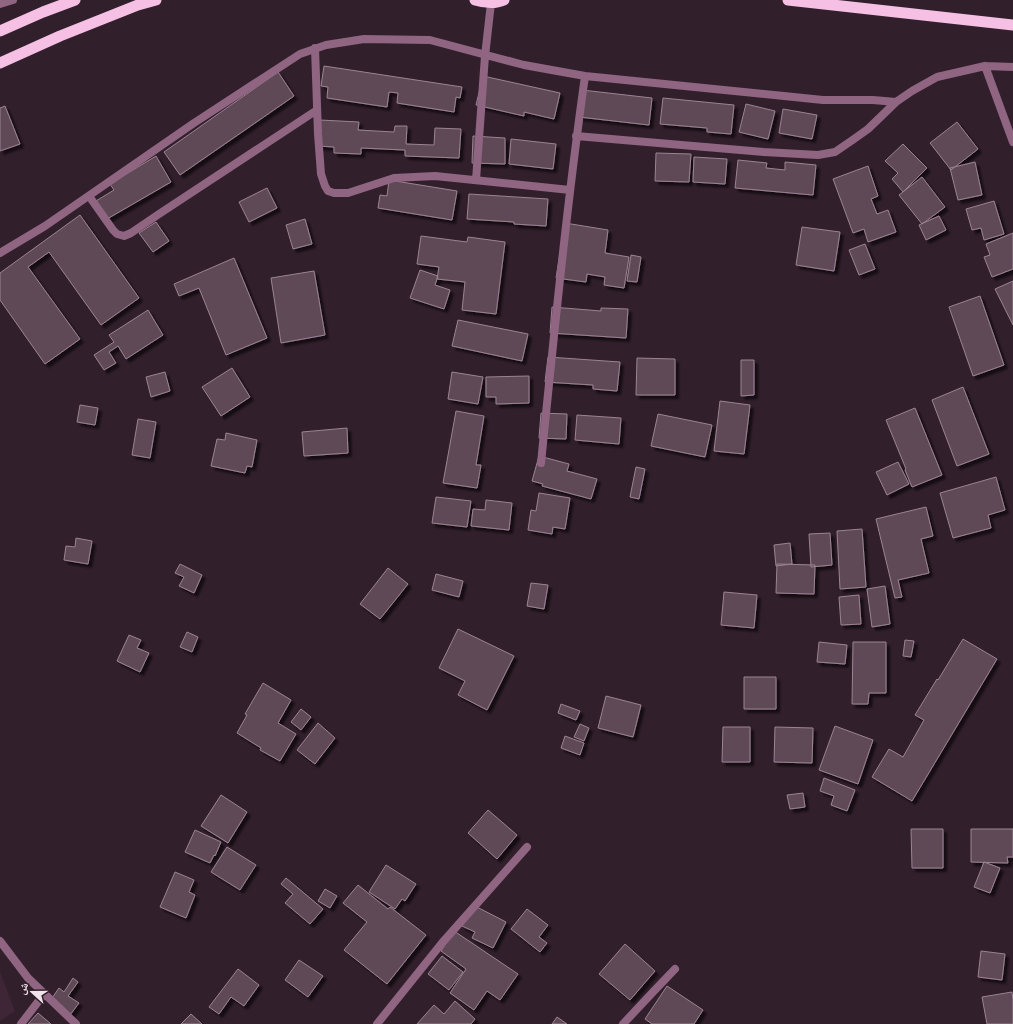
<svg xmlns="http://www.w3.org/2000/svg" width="1013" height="1024" font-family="'Sofia Sans Condensed','Noto Naskh Arabic',sans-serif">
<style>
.built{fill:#3f2637}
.building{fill:#5f4957;stroke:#9b8393;filter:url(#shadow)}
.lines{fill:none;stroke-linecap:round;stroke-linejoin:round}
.minor{stroke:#8f6581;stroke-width:8}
.trunk{stroke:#f6c0e4;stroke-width:11}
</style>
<defs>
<filter id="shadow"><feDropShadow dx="3.5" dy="3.5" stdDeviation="1" flood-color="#0009"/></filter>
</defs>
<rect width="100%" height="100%" fill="#321f2c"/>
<path class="built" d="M0,972l15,39 -15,10z"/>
<path class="building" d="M324,66l138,21 -2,11 -4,-1 -2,15 -57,-9 1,-10 -9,-1 -2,15 -60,-9 1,-11 -7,-1z
M278,72l16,24 -114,79 -16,-23z
M483,76l77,17 -6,26 -30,-7v4l-48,-11z
M582,90l70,8 -3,27 -70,-8z
M663,98l71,7 -3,29 -24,-2v-4l-47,-4z
M746,104l29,7 -7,28 -29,-7z
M5,106l15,38 -20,7v-43z
M783,109l34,6 -5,24 -33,-6z
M320,120l39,2 -1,8 36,2 1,-6h12l-1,18 28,1 1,-17 26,1 -2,29 -54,-2v-6l-44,-2v6l-27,-1v-6l-16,-1z
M957,122l21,27 -27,21 -21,-27z
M473,136l32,2v26l-33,-1z
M511,139l45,5 -3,25 -44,-5z
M903,144l24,24 -24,24 -11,-13 6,-6 -13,-12z
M656,153l35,1 -2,28 -34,-1z
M156,156l15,26 -64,37 -11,-18 18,-11 -4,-6z
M694,157l33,2 -2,25 -32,-2z
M738,160l29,3 -1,5 19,2v-8l31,3 -3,30 -78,-7z
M975,162l7,33 -24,5 -8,-32z
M868,166l10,30 -7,3 6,15 11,-4 8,22 -28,10 -4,-13 -11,4 -20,-54z
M922,177l23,30 -23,17 -23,-29z
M389,180l68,11 -5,29 -74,-12 2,-13 7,1z
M267,188l10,20 -28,14 -10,-20z
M469,194l79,5 -2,27 -32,-2v-2l-47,-3z
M994,201l10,33 -20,6 -3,-12 -9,2 -6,-21z
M80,215l59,83 -38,27 -52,-73 -21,15 52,72 -35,25 -45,-64v-27z
M939,216l7,14 -20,10 -7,-15z
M305,219l7,25 -19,5 -7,-24z
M156,222l13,19 -16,11 -14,-19z
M565,223l43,7 -3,23 24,4 -5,31 -20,-3 1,-8 -18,-3 -1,8 -30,-4z
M802,227l38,5 -6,39 -38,-6z
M1013,233v36l-21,8 -8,-20 6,-2 -4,-11z
M421,236l46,6 1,-5 37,5 -9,72 -34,-4 3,-28 -28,-3 2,-12 -22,-3z
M865,244l10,25 -16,6 -10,-25z
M631,255l10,2 -4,25 -10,-1z
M234,258l33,80 -41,17 -27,-67 -20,8 -5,-12z
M420,270l18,6 -3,9 15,5 -6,19 -34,-11z
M314,271l11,64 -44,8 -10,-65z
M1013,281v44l-18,-36z
M980,296l24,69 -31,11 -24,-69z
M552,307l49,4v-3l27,1 -2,29 -76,-5z
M148,310l15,25 -37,24 -8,-13 -9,6 7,11 -12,7 -10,-15 20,-13 -5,-7z
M458,320l70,14 -6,27 -70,-15z
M548,357l72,5 -3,29 -24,-2v-4l-48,-3z
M637,358l38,1v36h-39z
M741,360h13v35l-13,1z
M232,368l18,29 -29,19 -19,-29z
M165,372l5,19 -19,6 -5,-20z
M452,372l31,5 -5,27 -30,-5z
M529,376v27l-33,1v-7h-10v-20z
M963,387l26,67 -32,12 -25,-66z
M720,401l30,4 -6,49 -30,-3z
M80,405l18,3 -3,17 -18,-3z
M915,408l27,67 -30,12 -7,-17 1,-1 -20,-49z
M456,411l28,5 -8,49h5l-4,23 -34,-5z
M541,413l26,1 -1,25 -27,-1z
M658,414l54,11 -7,32 -54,-11z
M577,415l44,3 -2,26 -44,-4z
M138,419l18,3 -6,36 -18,-3z
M347,428l1,25 -44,3 -2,-24z
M226,433l31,7 -5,27 -5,-1 -2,7 -34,-7 6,-27 8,1z
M539,456l30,8 -2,7 30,8 -6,20 -49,-13 1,-2 -11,-3z
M898,462l11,22 -22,11 -11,-23z
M636,467l9,2 -6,30 -9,-2z
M996,477l9,33 -17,5 3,13 -38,10 -13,-45z
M539,493l31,5 -5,31 -12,-2 -1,7 -24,-4 3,-20 5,1z
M436,497l35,4 -4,26 -35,-4z
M486,500l26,3 -3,27 -38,-4 2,-17 12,1z
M926,507l7,29 -12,3 8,34 -31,7 4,17 -7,1 -19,-79z
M862,529l4,58 -26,2 -3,-58z
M830,533l2,32 -21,2 -2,-33z
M76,538l16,3 -4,23 -24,-4 2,-14 9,1z
M790,543l2,21 -16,2 -2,-21z
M180,564l22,11 -8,18 -15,-7 5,-9 -9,-4z
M777,564l38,1 -1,29 -38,-1z
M388,568l20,16 -28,35 -20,-15z
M436,574l27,7 -4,16 -27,-7z
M531,583l17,2 -4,24 -17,-3z
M885,586l5,38 -18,3 -5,-38z
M724,592l33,3 -3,33 -33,-3z
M859,595l2,29 -20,1 -2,-28z
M458,629l56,27 -27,54 -29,-15 7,-14 -26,-13z
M187,632l11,5 -6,15 -12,-5z
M129,635l12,5 -4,8 12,5 -9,19 -23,-11z
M963,639l34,20 -85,142 -40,-24 17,-28 14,8 21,-37 -9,-5 22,-36 1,1z
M905,640l9,1 -3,16 -8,-1z
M819,642l28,3 -2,19 -28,-2z
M853,642h33v51h-17l-1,11h-16z
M744,677h32v32h-32z
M263,683l28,17 -13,23 18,11 -16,27 -20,-11 1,-2 -24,-15 10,-18 -2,-1z
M606,696l35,9 -8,32 -35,-9z
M561,704l19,7 -4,9 -18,-7z
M301,709l10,8 -10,13 -10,-8z
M318,723l17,15 -20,26 -18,-14z
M580,724l9,4 -5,13 -10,-4z
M835,726l38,14 -15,44 -39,-14z
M723,727h27v35h-28z
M775,727l38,1 -1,35 -38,-1z
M565,736l19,7 -4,12 -19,-7z
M824,778l31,12 -8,21 -16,-6 3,-9 -14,-5z
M803,793l2,14 -15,2 -3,-14z
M221,795l26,17 -19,31 -27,-17z
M488,810l29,25 -20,24 -29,-26z
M911,829h32v39h-31z
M971,829h42v28h-6l1,6 -37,-1z
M195,830l26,12 -6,14 -1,-1 -4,8 -25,-11z
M227,847l29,18 -16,25 -29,-18z
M984,862l16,6 -10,25 -16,-6z
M386,865l30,19 -11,17 -3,-2 -7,10 -26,-17z
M175,872l19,8 -5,12 6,3 -9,23 -26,-11z
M286,878l37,31 -13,15 -25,-21 8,-9 -12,-10z
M358,885l30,24 2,-2 36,28 -39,49 -43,-34 23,-28 -24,-19z
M325,889l12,7 -7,12 -12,-7z
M473,905l33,17 -13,26 -21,-10 3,-6 -13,-6z
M527,909l21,16 -9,12 8,6 -7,9 -29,-23z
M454,931l64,43 -18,26 -13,-9 -13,19 -24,-17 16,-24 -25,-18z
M625,944l30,27 -25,29 -31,-26z
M981,951l24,3 -3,26 -24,-3z
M442,956l21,16 -14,18 -21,-16z
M299,960l24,16 -15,21 -23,-17z
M238,969l21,16 -15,21 -13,-9 -12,17 -10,-7z
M73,978l5,4 -10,14 11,7 -9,12 -20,-14 9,-13 5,4z
M667,986l36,24 -9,14h-42l-7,-5z
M1012,992l1,8v24h-26l-5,-27z
M455,1001l20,18 -4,5h-54l17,-19 10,9z
M38,1013l13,11h-23z
M191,1014l11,10h-21z
M557,1017l10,7h-15z"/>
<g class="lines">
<path class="minor" d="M0,4l13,-4
M315,48l3,86 3,40 4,12 3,5 6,2h14l46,-15 41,-2 135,14
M985,66l28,76
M576,136l188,16 54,3 17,-3 19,-13 14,-10 28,-27
M476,180l9,-124 6,-53
M89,196l24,34 4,4 7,2 7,-3 28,-19 158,-104
M0,253l45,-27 149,-103 106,-69 26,-9 38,-6 66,1 94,25 61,11 238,24h50l23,2 16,-11 25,-14 48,-11 28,1
M541,463c13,-129 26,-259 44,-387
M0,941l28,37 48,46
M21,1024l23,-30
M377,1024l65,-81 85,-96
M623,1024l30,-32 22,-23"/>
<path class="trunk" d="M475,0c10,3 20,4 29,0
M788,0l225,25
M0,31l43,-19 32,-12
M0,63l60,-27 78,-31 18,-5"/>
</g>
<g transform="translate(32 992) rotate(291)" stroke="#321f2c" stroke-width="3" paint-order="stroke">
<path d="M0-3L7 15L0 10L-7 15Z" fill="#f0e3eb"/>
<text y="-6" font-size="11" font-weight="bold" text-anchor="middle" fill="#f0e3eb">ش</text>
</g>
</svg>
